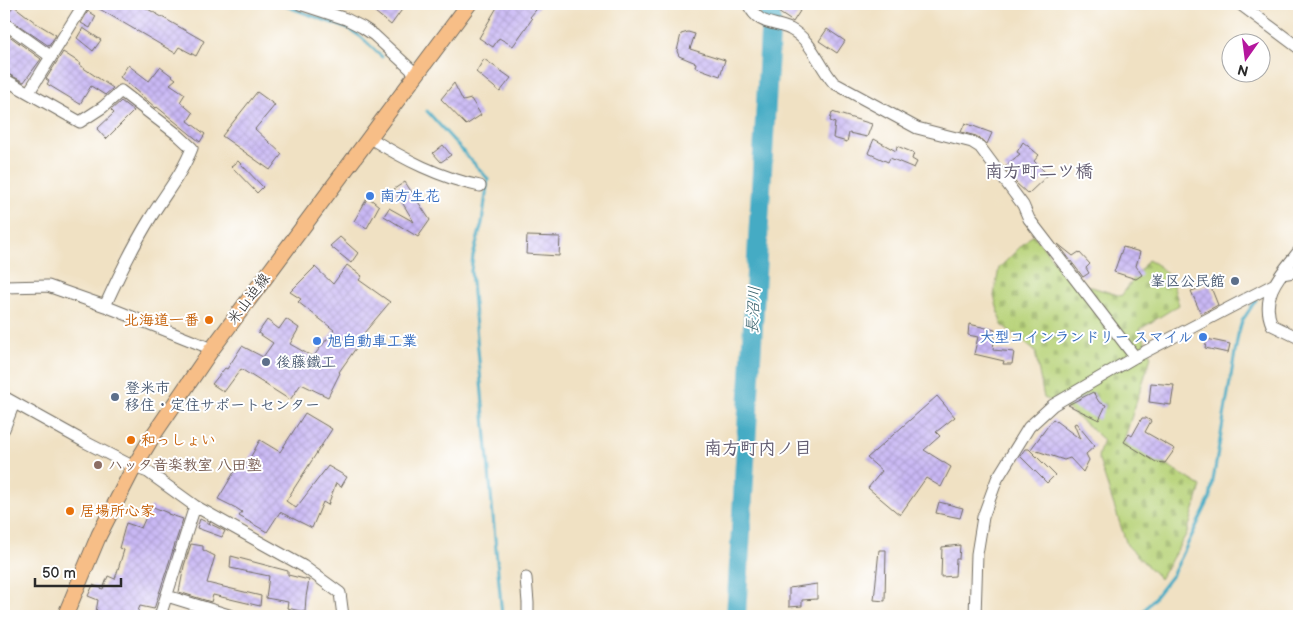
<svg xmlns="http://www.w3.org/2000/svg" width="1303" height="620" font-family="'Balsamiq Sans','Klee One',sans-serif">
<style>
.cemetery{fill:url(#cemetery-stones);stroke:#727f52}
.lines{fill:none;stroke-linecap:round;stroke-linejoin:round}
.stream{stroke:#44abc4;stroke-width:3}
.river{stroke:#44abc4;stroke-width:20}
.building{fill:url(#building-cross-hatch)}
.minor-casing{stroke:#706b60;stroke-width:13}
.major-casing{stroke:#706b60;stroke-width:17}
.minor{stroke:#fff;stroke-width:11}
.major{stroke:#f7be87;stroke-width:15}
.shop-dot{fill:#3f7fe0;stroke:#fff;stroke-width:2}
.service-dot{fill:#5c6f8a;stroke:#fff;stroke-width:2}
.food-dot{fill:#e8710a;stroke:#fff;stroke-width:2}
.education-dot{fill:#8d6e63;stroke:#fff;stroke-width:2}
.labels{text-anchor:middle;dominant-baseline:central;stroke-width:4;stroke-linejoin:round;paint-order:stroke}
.shop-label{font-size:15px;font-weight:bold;fill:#366cbe;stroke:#fff;text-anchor:start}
.service-label{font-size:15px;font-weight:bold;fill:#4e5e75;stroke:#fff;text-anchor:start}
.street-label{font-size:15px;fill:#2b2b2b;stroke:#fff}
.food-label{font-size:15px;font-weight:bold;fill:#c56008;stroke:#fff;text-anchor:start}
.education-label{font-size:15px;font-weight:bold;fill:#785e54;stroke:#fff;text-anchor:start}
.water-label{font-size:16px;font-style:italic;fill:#355e68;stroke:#fff}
.quarter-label{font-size:18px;font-weight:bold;fill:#625c71;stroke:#fff}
</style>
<defs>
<pattern id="cemetery-stones" width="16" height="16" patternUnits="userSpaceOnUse" patternTransform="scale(1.25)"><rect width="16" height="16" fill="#b8d379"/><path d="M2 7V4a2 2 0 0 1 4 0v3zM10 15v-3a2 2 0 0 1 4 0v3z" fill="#9eb569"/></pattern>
<pattern id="building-cross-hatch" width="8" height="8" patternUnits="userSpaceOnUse" patternTransform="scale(1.25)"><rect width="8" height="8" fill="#c9b8f4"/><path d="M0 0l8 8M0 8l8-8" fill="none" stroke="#ad9ed1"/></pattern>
</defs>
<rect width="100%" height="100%" fill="#fff"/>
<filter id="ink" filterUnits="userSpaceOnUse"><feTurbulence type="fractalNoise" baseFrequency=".02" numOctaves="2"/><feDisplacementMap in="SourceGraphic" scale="10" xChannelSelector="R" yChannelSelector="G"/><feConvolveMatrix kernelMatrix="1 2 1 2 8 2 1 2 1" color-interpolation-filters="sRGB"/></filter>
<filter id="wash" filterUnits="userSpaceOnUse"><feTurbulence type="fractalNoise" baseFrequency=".0096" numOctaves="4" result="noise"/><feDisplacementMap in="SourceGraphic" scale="20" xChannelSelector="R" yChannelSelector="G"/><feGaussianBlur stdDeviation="1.12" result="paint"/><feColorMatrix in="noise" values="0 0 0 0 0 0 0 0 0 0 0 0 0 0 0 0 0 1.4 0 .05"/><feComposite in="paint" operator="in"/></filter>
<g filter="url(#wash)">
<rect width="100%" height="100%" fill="#f0e1c3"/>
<path class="cemetery" d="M1033,234l36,46 52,16 27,-36c23,11 24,22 31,45l-39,24 11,28 -27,83 77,46 -14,47 -27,46 -33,-34 -29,-88 5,-18 -35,-30 -24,-11 -9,-47 -33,-26 -8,-29 5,-28z"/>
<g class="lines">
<path class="stream" d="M280,4l69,25 12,8 21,20
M759,4l12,13
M427,111l61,68 -6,44 -9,33 -2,15 31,345
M1294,245l5,-8
M1140,616l33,-42 37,-76 28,-163 4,-14 14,-21"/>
<path class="river" d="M736,616l35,-599 -3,-13"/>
</g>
<g id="blocks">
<path class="building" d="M91,4h48l65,37 -8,15 -17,-9 -4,6z
M381,4h25l-15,21 -16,-13z
M499,4h42l-11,13 2,2 -19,27 -14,-8 -6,9 -14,-9z
M766,4h22l12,7 -7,11z
M14,6l22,17 20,12 -7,11 -44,-30z
M88,11l8,5 -6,12 -9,-5z
M83,28l18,12 -8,11 -16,-13z
M827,29l18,12 -8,12 -18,-12z
M4,32l37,27 -17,23 -20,-10z
M688,32l7,2 -5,15 35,11 -5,16 -25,-9 1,-4 -17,-7 -2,-5 4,-17z
M63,52l17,11 -1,2 34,23 -8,7 -14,-9 -11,18 -33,-20 2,-3 -3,-2z
M484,59l27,19 -11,14 -24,-20z
M128,65l21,16 11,-14 16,12 -6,5 15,10 -5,8 13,11 -5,8 17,13 -5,8 -43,-35 -1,1 -36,-31z
M454,83l9,18 8,-2 10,16 -15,10 -25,-26z
M257,92l18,13 -20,24 27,25 -12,16 -48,-34z
M121,101l13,10 -28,28 -9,-10 17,-16 -3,-3z
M832,112l40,12 -5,13 -18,-4 -2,9 -14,-4 2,-15 -5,-2z
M965,123l27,10 -5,11 -11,-8 -15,-4z
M874,139l22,12 1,-5 17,7 -2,6 5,3 -3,6 -24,-10 -2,4 -20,-9z
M1023,142l16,13 -5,6 14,14 -20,19 -12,-11 -12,-16 16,-13 -3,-2z
M443,145l8,10 -10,7 -8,-9z
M238,161l25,26 -6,6 -26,-27z
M405,182l25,38 -12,17 -34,-21 5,-8 25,14 -20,-33z
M368,197l11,9 -12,22 -13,-7z
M527,236l33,1 -1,19 -33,-2z
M340,237l18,16 -7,10 -21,-17z
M1058,244l15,12 6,-4 11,12 -4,4 3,5 -6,4z
M1123,247l17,5 -4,14 6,9 -6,4 -22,-7z
M347,265l15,11 -3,4 31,22 -31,37 2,2 -22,31 1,1 -12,24 -27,-13 -11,16 -49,-31 -17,23 -12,-8 13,-16 2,1 15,-23 21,11 10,-14 -15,-10 9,-13 12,9 7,-10 13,9 -9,16 23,13 21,-27 -36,-28 3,-3 -11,-7 25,-25 18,17z
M1210,285l8,20 -17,9 -10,-23z
M969,324l26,6 -2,20 21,2 -2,12h-9l1,-3 -30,-7 4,-17 -10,-2z
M1207,339l23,5 -2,9 -23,-5z
M1151,383l23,2 -3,20 -22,-3z
M1093,392l6,10 7,3 -7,15 -31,-15z
M937,396l18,21 -19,15 4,4 -16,14 27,17 -10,20 -15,-9 -26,37 -32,-27 14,-17 -15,-13z
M305,413l27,16 -46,72 10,7 32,-42 19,11 -6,10 -5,-4 -8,22 -5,-3 -11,26 -32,-16 -13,20 -28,-16 3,-4 -6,-4 -18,-9 21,-35 6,3 15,-27 20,12z
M1142,418h4l5,3 -6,11 30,17 -10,14 -9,-1 -32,-20 5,-8 3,2z
M1053,419l27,20 -6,-15 2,-1 19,23 -9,8 3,6 -6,12 -13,-14 -6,2 -33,-11z
M1025,449h4l26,26 -8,8 -27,-27z
M939,502l24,6 -3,10 -24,-5z
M151,506l17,7v1l15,5 -29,90 -14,-3 -4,10h-27l-13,-4 2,-12 -10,-4 5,-11 10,4 5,-13 7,3 9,-29 -5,-2 7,-25 15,5z
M200,519l25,12 -3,6 -25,-9z
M191,544l12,2v4l12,6 -8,27 54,13 -1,10 -47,-11 -2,7 -32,-10 5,-26z
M960,545l-1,14h-3l-1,17 -14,1 1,-30z
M879,550h7l-1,51 -11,-1z
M231,556l57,15v4l21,5 -3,17 -1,15 -18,-4 1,-6 -22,-4 3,-22 -39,-8z
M817,584v15l-15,1v6l-13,1v-19z"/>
</g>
</g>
<g filter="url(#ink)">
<use href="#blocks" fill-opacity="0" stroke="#706b60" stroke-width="1"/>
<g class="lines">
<g class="minor-casing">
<path id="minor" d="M300,4l46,15 16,8 12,8 43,40
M748,4c11,22 24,17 42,25 23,12 28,36 44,54l83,45 55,14 8,5 43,58 6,14 106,138
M1240,4l59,44
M4,23l46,33
M4,79l76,43 23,-15 18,-16 57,44 14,13c-10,26 -27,46 -41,69 -18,29 -32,58 -46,89
M29,92l55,-88
M370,138c34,21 70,40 110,48
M1299,251c-17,22 -40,44 -27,74l27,13
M1282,274l17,-3
M4,287l44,-1 57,20 107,43
M4,397l81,45 49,25 14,5 47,34 108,60 37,27 3,23
M4,429l10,-26
M526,578l2,25v13
M167,596l65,20
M160,616l35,-110
M975,616l2,-62 6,-37 14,-38 32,-52 24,-22 82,-48 138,-72"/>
</g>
<g class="major-casing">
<path id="major" d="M65,616l34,-81 35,-68 20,-33 58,-85 257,-345"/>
</g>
<use href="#minor" class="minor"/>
<use href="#major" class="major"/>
</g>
</g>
<g class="shop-dot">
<circle cx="370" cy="196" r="5"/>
<circle cx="1203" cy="337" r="5"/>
<circle cx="317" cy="341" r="5"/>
</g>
<g class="service-dot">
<circle cx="1235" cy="281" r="5"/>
<circle cx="266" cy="362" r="5"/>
<circle cx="115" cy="397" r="5"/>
</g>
<g class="food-dot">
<circle cx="209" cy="320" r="5"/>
<circle cx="131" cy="440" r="5"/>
<circle cx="70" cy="511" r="5"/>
</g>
<circle class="education-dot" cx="98" cy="465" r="5"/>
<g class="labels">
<g class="shop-label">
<text x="380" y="196">南方生花</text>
<text x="1193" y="337" text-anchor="end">大型コインランドリー スマイル</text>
<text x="327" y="341">旭自動車工業</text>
</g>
<g class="service-label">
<text x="1225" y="281" text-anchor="end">峯区公民館</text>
<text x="276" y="362">後藤鐵工</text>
<text x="125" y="388">登米市<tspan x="125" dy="17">移住・定住サポートセンター</tspan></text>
</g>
<g class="street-label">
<text transform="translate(249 299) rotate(-53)">米山迫線</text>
</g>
<g class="food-label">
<text x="199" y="320" text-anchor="end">北海道一番</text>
<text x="141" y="440">和っしょい</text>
<text x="80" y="511">居場所心家</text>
</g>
<g class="education-label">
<text x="108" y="465">ハッタ音楽教室 八田塾</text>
</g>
<g class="water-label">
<text transform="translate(754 310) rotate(-87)">長沼川</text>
</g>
<g class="quarter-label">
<text x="1039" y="171">南方町二ツ橋</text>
<text x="758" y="448">南方町内ノ目</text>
</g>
</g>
<rect width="1303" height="620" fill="none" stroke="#fff" stroke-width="20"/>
<g transform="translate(1246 58) rotate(194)"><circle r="24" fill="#ffffff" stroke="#aaaaaa"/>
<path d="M0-4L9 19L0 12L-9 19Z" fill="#b5179e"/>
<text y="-8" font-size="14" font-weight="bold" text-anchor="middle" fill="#2b2b2b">N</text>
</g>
<path d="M35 578v8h86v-8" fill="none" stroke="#2b2b2b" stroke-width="2.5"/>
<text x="42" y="578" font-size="15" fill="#2b2b2b" stroke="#ffffff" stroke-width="4" paint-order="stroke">50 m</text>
</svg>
